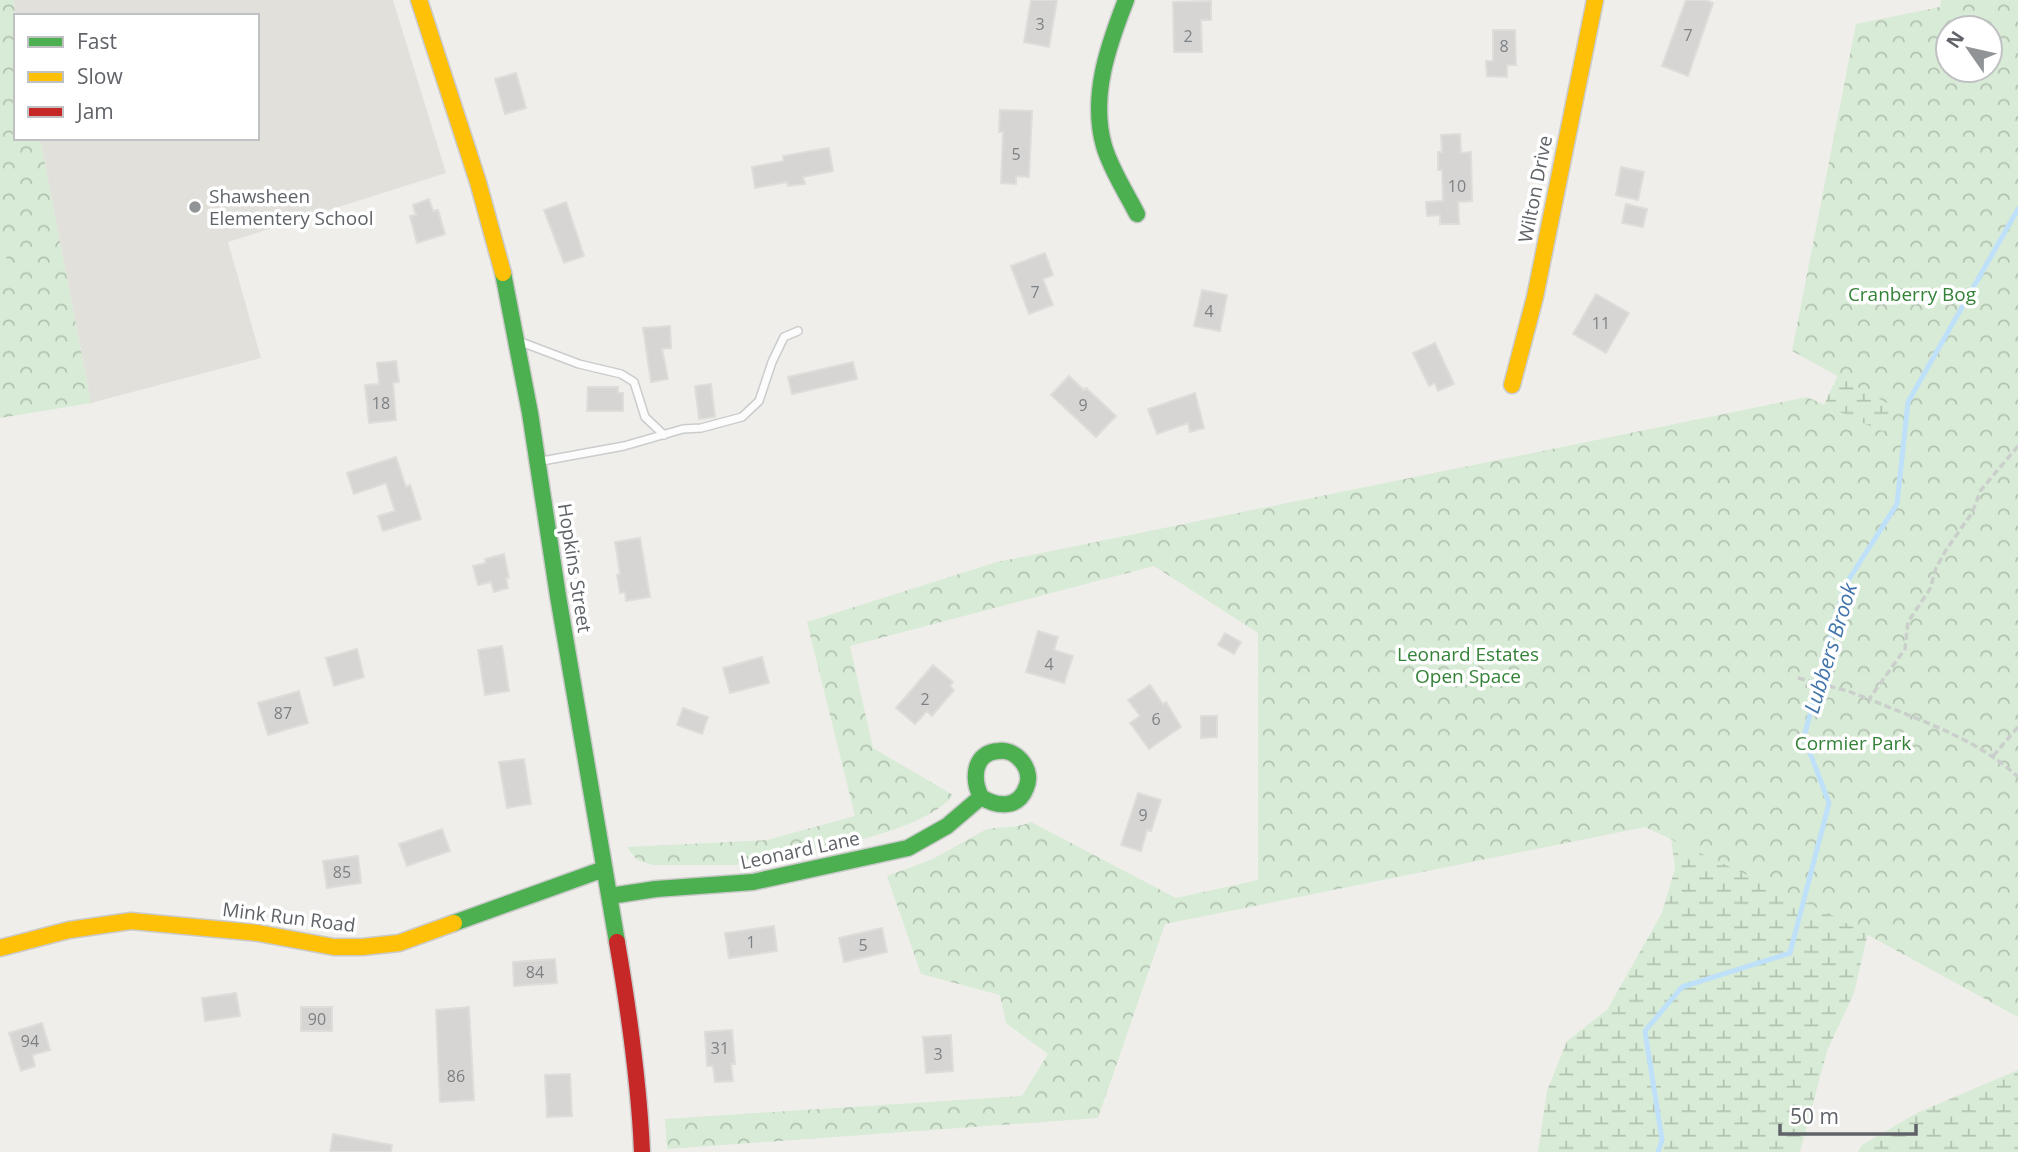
<svg xmlns="http://www.w3.org/2000/svg" width="2018" height="1152" font-family="'Open Sans',sans-serif">
<style>
.education{fill:#e2e0da}
.wetland{fill:url(#wetland-marsh)}
.park{fill:url(#park-crowns);fill-rule:evenodd}
.garden{fill:#d8ebd6}
.lines{fill:none;stroke-linecap:round;stroke-linejoin:round}
.stream{stroke:#bfe0f9;stroke-width:5}
.building{fill:#d6d5d3;stroke:#deddd9;stroke-width:2}
.lane-casing{stroke:#cbcccc;stroke-width:10}
.fast-casing{stroke:#cacacb;stroke-width:19}
.slow-casing{stroke:#cacacb;stroke-width:19}
.jam-casing{stroke:#cacacb;stroke-width:19}
.path{stroke:#cacfcc;stroke-width:3.5;stroke-dasharray:7 3.5;stroke-linecap:butt}
.lane{stroke:#fdfcfc;stroke-width:7}
.fast{stroke:#4caf50;stroke-width:16}
.slow{stroke:#ffc107;stroke-width:16}
.jam{stroke:#c62828;stroke-width:16}
.poi-dot{fill:#919496;stroke:#fff;stroke-width:2.5}
.labels{text-anchor:middle;dominant-baseline:central;stroke-width:7;stroke-linejoin:round;paint-order:stroke}
.number-label{font-size:16px;fill:#7e8184}
.street-label{font-size:19px;fill:#5f6368;stroke:#fff}
.poi-label{font-size:19px;fill:#5f6368;stroke:#fff;text-anchor:start}
.park-label{font-size:19px;fill:#348238;stroke:#fff}
.water-label{font-size:21px;font-style:italic;fill:#4174aa;stroke:#fff}
</style>
<defs>
<pattern id="wetland-marsh" width="20" height="14" patternUnits="userSpaceOnUse" patternTransform="scale(1.75)"><rect width="20" height="14" fill="#d8ebd6"/><path d="M1 5h8M5 5V1M11 12h8M15 12V8" fill="none" stroke="#b2c2b1"/></pattern>
<pattern id="park-crowns" width="20" height="18" patternUnits="userSpaceOnUse" patternTransform="scale(1.75)"><rect width="20" height="18" fill="#d8ebd6"/><path d="M2 6a3 3 0 1 1 6 0M12 15a3 3 0 1 1 6 0" fill="none" stroke="#b2c2b1"/></pattern>
</defs>
<rect width="100%" height="100%" fill="#efeeea"/>
<path class="education" d="M13,0h380l53,173 -218,69 33,116 -170,45 -51,-265h217v-122h-241z"/>
<path class="wetland" d="M2018,0l-138,881 -26,112 -27,58 -27,101h-262l9,-61 20,-50 40,-31 55,-97 13,-45 -5,-38 131,-376 43,-92 104,-292h42v-42z
M2018,1070v82h-160l4,-7 55,-32z"/>
<path class="park" d="M0,0h13l3,16v122h24l51,265 -91,15z
M1941,0h77v1017l-192,-105 -181,-85 -480,97 -67,194 -431,31 -2,-30 357,-23 26,-42 -42,-31 -6,-28 -79,-21 -34,-98 46,-17 52,-29c15,-4 30,-1 46,-8l145,76 82,-18v-247l-104,-67 -304,80 23,102 80,47c-29,39 -150,57 -200,68l-18,2h-82l-16,-5 -10,-13 140,-7 88,-24 -48,-194 190,-60 810,-165 76,35 13,-24 -104,-57 64,-327 84,-17zM1990,28v42h-42v-42z"/>
<path class="garden" d="M0,223l9,48 -9,1z"/>
<g class="lines">
<path class="stream" d="M1658,1152l4,-12 -17,-109 37,-44 108,-34 39,-150 -25,-66 40,-150 53,-83 11,-102 110,-193"/>
</g>
<path class="building" d="M1031,0h26l-8,47 -25,-5z
M1686,0h19l8,3 -25,73 -26,-10z
M1211,1v19h-10l1,32h-28l-1,-50z
M1493,30h22l1,35h-9v12l-20,-1 -1,-15h7z
M516,73l10,35 -21,6 -10,-35z
M1000,110l32,1 -3,66 -13,-1v8l-15,-1 2,-51h-4z
M1460,134l1,19 10,-1 1,49 -14,1 1,22h-19v-9l-13,1 -1,-14 17,-1 -1,-31h-4v-18h4l-1,-17z
M829,148l4,23 -30,6 2,7 -17,2 -1,-4 -32,6 -3,-21 32,-6 -1,-5z
M1621,167l23,5 -6,28 -22,-5z
M429,199l4,12 5,-1 7,24 -28,9 -7,-27 6,-1 -3,-10z
M566,202l18,54 -20,7 -20,-53z
M1626,204l21,5 -4,18 -21,-4z
M1045,253l8,22 -10,4 10,26 -24,9 -18,-48z
M1202,290l25,5 -7,36 -26,-5z
M1596,294l33,19 -23,40 -33,-19z
M670,326l1,22 -9,1 6,30 -17,3 -8,-54z
M1435,343l19,41 -16,7 -3,-8 -6,3 -16,-33z
M396,361l3,21 -6,1 3,37 -27,3 -4,-38 14,-1 -2,-21z
M853,362l4,17 -65,15 -4,-17z
M1069,376l15,14 2,-2 30,28 -20,21 -45,-42z
M711,384l4,33 -16,2 -4,-33z
M588,387h30v6h5v18h-36z
M1195,393l9,35 -14,4 -2,-9 -31,11 -9,-25z
M396,457l10,30 4,-2 11,34 -38,12 -5,-15 17,-5 -9,-28 -32,11 -7,-21z
M640,538l10,59 -24,4 -1,-9 -5,1 -3,-18 3,-1 -5,-32z
M504,554l5,24h-3l2,10 -14,4 -3,-10 -13,3 -5,-19 13,-3 -1,-4z
M1038,631l20,6 -4,13 19,6 -9,27 -38,-11z
M1225,633l16,9 -7,12 -16,-9z
M502,646l7,45 -24,4 -7,-45z
M357,649l7,28 -30,9 -8,-28z
M762,657l7,26 -39,10 -7,-25z
M933,665l20,17 -3,4 4,4 -22,26 -5,-5 -12,13 -19,-16z
M1150,685l13,19 3,-2 15,25 -32,22 -19,-26 10,-7 -12,-16z
M299,691l9,32 -40,12 -10,-32z
M683,708l25,9 -6,17 -25,-9z
M1201,716h16v21l-16,1z
M524,759l7,45 -24,4 -8,-46z
M1138,793l23,7 -10,31 -4,-1 -6,21 -20,-6z
M442,829l8,22 -43,15 -8,-22z
M358,856l3,27 -34,5 -4,-27z
M774,926l3,25 -48,7 -4,-25z
M882,928l5,24 -43,10 -5,-24z
M555,959l2,24 -43,3 -1,-24z
M236,993l4,23 -35,5 -3,-23z
M301,1007h31v24h-31z
M469,1007l5,93 -34,2 -4,-92z
M42,1023l8,27 -18,5 3,11 -14,5 -12,-38z
M732,1030l3,34h-4l2,17 -18,1 -2,-16h-6l-2,-34z
M951,1035l2,36 -27,2 -3,-36z
M570,1074l2,42 -25,1 -2,-42z
M333,1134l59,11 -1,7h-61z"/>
<g class="lines">
<g class="lane-casing">
<path id="lane" d="M521,342l58,22 42,10 13,8 11,35 19,18
M542,461l82,-15 59,-17 18,-1 41,-11 17,-16 13,-39 12,-25 14,-6"/>
</g>
<g class="fast-casing">
<path id="fast" d="M1126,0c-18,46 -36,97 -22,146 7,24 22,46 33,68
M503,273l27,140 28,183 59,346
M610,896l46,-7 97,-7 155,-34 39,-22 34,-29c-9,-18 -8,-45 18,-46 19,-2 35,20 27,37 -8,21 -29,19 -45,9
M454,923l150,-54"/>
</g>
<g class="slow-casing">
<path id="slow" d="M419,0l59,182 25,91
M1512,385l23,-88 60,-297
M0,948l69,-18 62,-9 127,12 76,14h28l37,-4 55,-20"/>
</g>
<g class="jam-casing">
<path id="jam" d="M617,942c12,70 22,139 25,210"/>
</g>
<path class="path" d="M2018,446l-37,44 -9,23 -26,37 -10,18 -6,21 -22,33 -3,27 -36,50c52,22 107,39 149,78
M1798,678l50,13 21,8
M1993,756l25,-29"/>
<use href="#lane" class="lane"/>
<use href="#fast" class="fast"/>
<use href="#slow" class="slow"/>
<use href="#jam" class="jam"/>
</g>
<circle class="poi-dot" cx="195" cy="207" r="7"/>
<g class="labels">
<g class="number-label">
<text x="1040" y="24">3</text>
<text x="1688" y="35">7</text>
<text x="1188" y="36">2</text>
<text x="1504" y="46">8</text>
<text x="1016" y="154">5</text>
<text x="1457" y="186">10</text>
<text x="1035" y="292">7</text>
<text x="1209" y="311">4</text>
<text x="1601" y="323">11</text>
<text x="381" y="403">18</text>
<text x="1083" y="405">9</text>
<text x="1049" y="664">4</text>
<text x="925" y="699">2</text>
<text x="283" y="713">87</text>
<text x="1156" y="719">6</text>
<text x="1143" y="815">9</text>
<text x="342" y="872">85</text>
<text x="751" y="942">1</text>
<text x="863" y="945">5</text>
<text x="535" y="972">84</text>
<text x="317" y="1019">90</text>
<text x="30" y="1041">94</text>
<text x="720" y="1048">31</text>
<text x="938" y="1054">3</text>
<text x="456" y="1076">86</text>
</g>
<g class="street-label">
<text transform="translate(1535 189) rotate(-79)">Wilton Drive</text>
<text transform="translate(575 568) rotate(81)">Hopkins Street</text>
<text transform="translate(800 850) rotate(-12)">Leonard Lane</text>
<text transform="translate(289 917) rotate(7)">Mink Run Road</text>
</g>
<g class="poi-label">
<text x="209" y="196">Shawsheen<tspan x="209" dy="22">Elementery School</tspan></text>
</g>
<g class="park-label">
<text x="1912" y="294">Cranberry Bog</text>
<text x="1468" y="654">Leonard Estates<tspan x="1468" dy="22">Open Space</tspan></text>
<text x="1853" y="743">Cormier Park</text>
</g>
<g class="water-label">
<text transform="translate(1830 648) rotate(-73)">Lubbers Brook</text>
</g>
</g>
<rect x="14" y="14" width="245" height="126" fill="#ffffff" stroke="#bfc1c3" stroke-width="2"/>
<rect x="28" y="37" width="35" height="10" fill="#4caf50" stroke="#bfc1c3" stroke-width="2"/>
<text x="77" y="49" font-size="21" fill="#5f6368">Fast</text>
<rect x="28" y="72" width="35" height="10" fill="#ffc107" stroke="#bfc1c3" stroke-width="2"/>
<text x="77" y="84" font-size="21" fill="#5f6368">Slow</text>
<rect x="28" y="107" width="35" height="10" fill="#c62828" stroke="#bfc1c3" stroke-width="2"/>
<text x="77" y="119" font-size="21" fill="#5f6368">Jam</text>
<g transform="translate(1969 49) rotate(304)"><circle r="33" fill="#ffffff" stroke="#bfc1c3" stroke-width="2"/>
<path d="M0-5L12 26L0 18L-12 26Z" fill="#919496"/>
<text y="-10" font-size="19" font-weight="bold" text-anchor="middle" fill="#5f6368">N</text>
</g>
<path d="M1780 1124v10h136v-10" fill="none" stroke="#5f6368" stroke-width="3.5"/>
<text x="1790" y="1124" font-size="21" fill="#5f6368" stroke="#ffffff" stroke-width="5" paint-order="stroke">50 m</text>
</svg>
